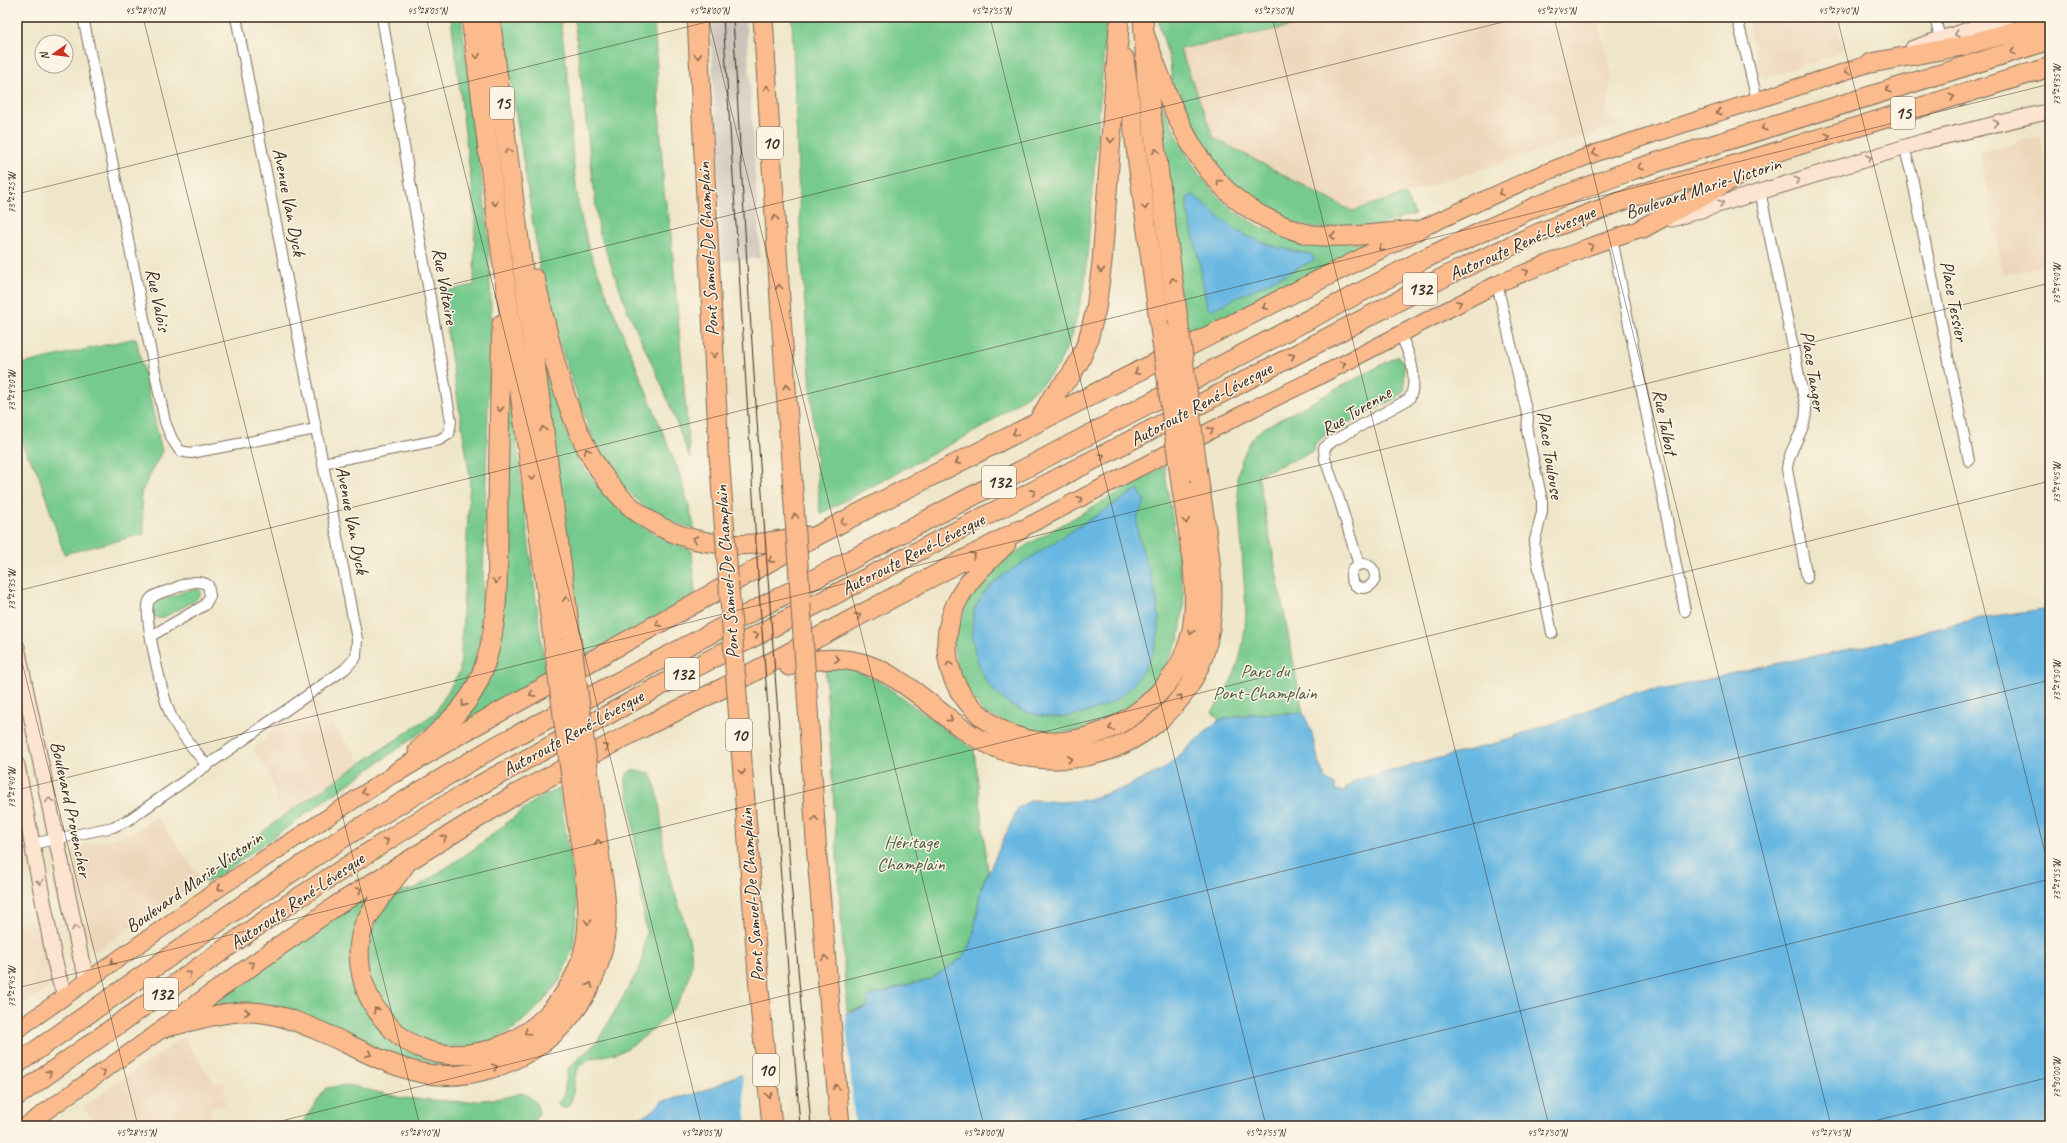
<svg xmlns="http://www.w3.org/2000/svg" width="2067" height="1143" font-family="Caveat,sans-serif">
<style>
.built{fill:#edd7bb}
.industrial{fill:#ccc2b9}
.green{fill:#76ca8d;stroke:#587a56}
.water{fill:#67b7e2;stroke:#517080}
.pier{fill:#efe6c9}
.lines{fill:none;stroke-linecap:round;stroke-linejoin:round}
.street-casing{stroke:#7a6c5a;stroke-width:12}
.secondary-casing{stroke:#7a6c5a;stroke-width:17}
.primary-casing{stroke:#7a6c5a;stroke-width:18}
.highway-casing{stroke:#7a6c5a;stroke-width:21}
.street{stroke:#fff;stroke-width:10}
.secondary{stroke:#fde4d1;stroke-width:15}
.primary{stroke:#fbbb8d;stroke-width:16}
.highway{stroke:#fbbb8d;stroke-width:19}
.tram{stroke:#3b2a1e;stroke-width:1}
.highway-bridge-casing{stroke:#7a6c5a;stroke-width:21;stroke-linecap:butt}
.highway-bridge{stroke:#fbbb8d;stroke-width:19}
.oneway{stroke:#9c8778}
.oneway2{stroke:#916b50}
.ticks{fill:none;stroke:#3b2a1e;stroke-width:1;stroke-opacity:0.45}
.labels{text-anchor:middle;dominant-baseline:central;stroke-width:3;stroke-linejoin:round;paint-order:stroke}
.shield{fill:#fcf5e5;stroke:#75675a;stroke-width:1}
.shield-label{font-size:18px;font-weight:bold;fill:#3b2a1e}
.street-label{font-size:19px;fill:#3b2a1e;stroke:#fcf5e5}
.park-label{font-size:19px;fill:#4d5a3f;stroke:#fcf5e5}
.neatline{fill:none;stroke:#3b2a1e;stroke-width:1.5}
.ticks-label{font-size:10px;text-anchor:middle;fill:#3b2a1e}
</style>
<rect width="100%" height="100%" fill="#fcf5e5"/>
<filter id="ink" filterUnits="userSpaceOnUse"><feTurbulence type="fractalNoise" baseFrequency=".025" numOctaves="2"/><feDisplacementMap in="SourceGraphic" scale="8" xChannelSelector="R" yChannelSelector="G"/><feConvolveMatrix kernelMatrix="1 2 1 2 8 2 1 2 1" color-interpolation-filters="sRGB"/></filter>
<filter id="wash" filterUnits="userSpaceOnUse"><feTurbulence type="fractalNoise" baseFrequency=".012" numOctaves="4" result="noise"/><feDisplacementMap in="SourceGraphic" scale="16" xChannelSelector="R" yChannelSelector="G"/><feGaussianBlur stdDeviation="0.9" result="paint"/><feColorMatrix in="noise" values="0 0 0 0 0 0 0 0 0 0 0 0 0 0 0 0 0 1.4 0 .05"/><feComposite in="paint" operator="in"/></filter>
<g filter="url(#wash)">
<rect width="100%" height="100%" fill="#efe6c9"/>
<path class="built" d="M1337,17h260l15,59 -6,36 2,7 17,4 -273,88 -138,-73 -35,-90z
M1747,17h90l7,34 -77,27 -7,-4z
M2040,136l10,51v78l-47,10 -23,-123z
M310,693l52,71 -80,53 -14,-47 -15,-20z
M157,817l45,63 -105,71 -7,-4 -18,-93 7,-8 31,-6 22,-7z
M38,919l15,66 -36,24v-85z
M183,1037l32,47 10,-2 -1,24 -12,1 -4,19h-112l-13,-19z"/>
<path class="industrial" d="M710,17h36l14,241 -38,3z"/>
<path class="green" d="M451,17h10l27,214 3,77 -9,307c-2,30 -7,58 -24,84 -5,8 -15,15 -21,22l-224,159 -7,2 -4,-2 80,-63 153,-104 25,-42 10,-193 -29,-186 33,-7 1,-70z
M501,17h59l10,80 2,52 6,54 11,47 91,225 15,54 -20,-6 -27,-12 -37,-37 -17,-33 -9,-23 -28,-81 -15,-55z
M574,17h80l10,176 6,31 20,234 -27,-70 -35,-77 -29,-79z
M792,17h312l2,10 -21,256 -13,53 -14,30 -19,21 -54,39 -165,88 -19,-264z
M1157,17h180l-157,32 34,89 138,73 53,-17 10,20 -46,14h-53l-22,-5 -56,-28 -36,-44 -29,-62 -3,-27z
M1158,95c26,57 46,106 107,134 14,6 29,13 44,14 19,2 41,-1 61,-1l2,4 -187,92z
M136,338l26,113 -21,42 3,41 -80,20 -26,-81 -21,-37v-71z
M545,354c9,35 16,72 33,105 4,8 11,15 16,22 31,39 53,51 98,70l3,44 -115,63 -40,-303z
M1398,356l6,8 1,25 -7,8 -69,35 -14,12 -1,7 -56,24 45,238 -52,1 -32,6 -7,-8c25,-37 32,-56 34,-101l-9,-133c4,-18 10,-39 27,-50z
M510,374l11,108 25,195 -93,53 33,-47z
M1164,466l17,107 3,33 -5,33 -13,26 -19,28 -16,15 -47,22 -24,3 -32,-2 -44,-18 -24,-34 -7,-34 13,-47 31,-33 30,-20z
M192,589l8,1 1,3 -6,8 -33,17 -3,1 -7,-5 1,-9 3,-3z
M825,666l30,4 24,11 95,69 14,122 -7,16 -9,54 -10,16 -32,22 -16,3 -47,14 1,10 -21,4z
M632,770l18,3c15,30 9,66 18,98 6,23 16,45 21,69 12,50 -25,85 -63,109 -12,7 -28,6 -41,13 -18,10 -5,40 -21,46l-4,-1 -2,-4 6,-9 4,-26 29,-26 44,-76 5,-34 -15,-123 -6,-29 2,-6z
M559,789l18,118 -4,41 -13,32 -20,25 -24,22 -27,16 -23,4h-25l-33,-12 -21,-20 -16,-32 -3,-27 3,-23 10,-25 19,-16 16,-4 58,-39 64,-51z
M365,898l2,3 -7,99 83,60 1,7 -11,1 -66,-19 -152,-40 -1,-7z
M348,1085l54,13 62,4 38,-4 20,-5c11,5 15,9 17,20l-8,13h-231l26,-38z"/>
<path class="water" d="M1193,195c12,9 22,19 33,28 24,18 56,27 85,31l4,6 -104,50 -4,-3 -8,-47 -12,-51v-11z
M1138,489l7,12c-3,6 -8,15 -8,21 0,13 5,26 9,38 10,30 20,67 5,97 -8,15 -21,35 -37,44 -60,34 -133,14 -141,-62 -1,-13 -2,-25 5,-37 11,-21 37,-34 56,-47 35,-22 69,-44 104,-66z
M2050,608v518h-1434l15,-7 13,-3 10,-6 8,-9 28,-6 26,-9 17,-9 31,-8 46,-46 58,-16 -1,-10 47,-14 16,-3 32,-22 10,-16 9,-54 37,-80 8,-5 6,-3 28,2 26,-2 38,-12 40,-19 55,-49 32,-6 52,-1 8,17 8,34 7,16 9,5v5l9,2 2,-4 11,-8 158,-42v-2l55,-18 38,-16 32,-11 32,-3 87,-21 116,-23 105,-26z"/>
<path class="pier" d="M845,1010l10,116h-108l-5,-53 21,-6 46,-46z"/>
</g>
<g filter="url(#ink)">
<g class="lines">
<g class="street-casing">
<path id="street" d="M83,17l82,405 7,17 8,12 11,2 125,-24
M1737,17l20,83
M1935,17l5,22
M1904,147l7,25 58,289
M1760,191l46,217c1,23 -18,40 -19,61l20,109
M1612,238l73,373
M1497,284l31,134 -1,13 15,69v12l-8,32 18,89
M323,463l116,-23 10,-6 2,-13 -69,-404
M1351 576a12 12 0 1 1 24 0a12 12 0 1 1-24 0Z
M1359,565l-20,-66 -14,-40 -1,-11 9,-7 76,-42c11,-20 0,-47 -9,-65
M151,636l54,-31 5,-9 -2,-11c-13,-7 -25,0 -38,5 -6,2 -17,4 -21,11 -7,13 15,99 22,115 8,17 25,35 36,50
M32,844l81,-17 17,-8 215,-150 11,-12 1,-18 -121,-622"/>
</g>
<g class="secondary-casing">
<path id="secondary" d="M1913,48l94,-31
M1672,219l253,-78 125,-30
M17,647l64,312 7,20
M17,765l37,193 6,24 6,13"/>
</g>
<g class="primary-casing">
<path id="primary" d="M1416,231l120,-55 63,-24 272,-89
M1020,530l234,-122 54,-26 189,-98 91,-37 55,-19
M17,1030l204,-143 176,-115
M25,1126l139,-98"/>
</g>
<g class="highway-casing">
<path id="highway" d="M471,17l33,257 50,372
M490,17l81,621
M697,17l22,437
M763,17l18,299
M1143,17l4,66 31,236
M1145,36c26,69 50,147 121,182 14,7 30,14 46,17 32,4 65,-2 97,-4
M1124,58l36,270
M1871,63l91,-17 61,-17 27,-5
M1643,228l111,-61
M535,279c26,109 49,253 187,265 28,3 56,-4 84,-8
M1038,422l15,-26 18,-21 9,-15 8,-20 8,-31 6,-47 17,-235
M1006,544c-17,17 -36,33 -47,54 -11,20 -15,44 -10,66 4,19 14,35 28,48 70,69 194,9 214,-78 10,-45 -4,-106 -10,-151
M789,666c27,-8 53,-10 79,-1 36,13 65,43 95,64 57,41 132,40 188,-2 87,-66 59,-161 47,-253
M808,709l9,148 23,269
M418,751c20,-20 45,-39 58,-65 27,-53 21,-126 22,-184 1,-60 2,-119 4,-178
M397,772l56,-34 341,-190 88,-47 534,-270
M405,865c-14,20 -33,40 -42,63 -6,18 -4,39 1,56 5,17 15,31 27,44 42,44 115,29 154,-11 21,-21 36,-47 41,-76 7,-40 -7,-101 -12,-141
M761,1015l11,111
M171,1026c26,-6 52,-15 79,-14 56,1 115,49 172,61 32,7 68,-1 97,-16 52,-26 85,-78 87,-136 1,-18 -2,-36 -5,-53 -3,-26 -7,-51 -10,-76
M164,1028l173,-123 181,-112 120,-63 87,-43 295,-157
M17,1064l230,-162 94,-63 157,-94 926,-486 113,-53 95,-36 418,-130
M17,1096l267,-189 118,-76 67,-40 200,-110 781,-407 89,-41 99,-38 412,-128"/>
</g>
<use href="#street" class="street"/>
<use href="#secondary" class="secondary"/>
<use href="#primary" class="primary"/>
<use href="#highway" class="highway"/>
<path class="tram" d="M723,17l36,574 41,535
M733,17c19,370 47,740 78,1109"/>
<g class="highway-bridge-casing">
<path id="highway-bridge" d="M781,316l27,393
M1178,319l20,155
M1160,328l21,155
M719,454l42,561
M571,638l20,154
M554,646l20,154"/>
</g>
<use href="#highway-bridge" class="highway-bridge"/>
</g>
<defs><path id="oneway-chevron" d="M-2-3.5L2.5 0L-2 3.5" fill="none" stroke-width="1.6" stroke-linecap="round" stroke-linejoin="round"/></defs>
<g class="oneway">
<use href="#oneway-chevron" transform="translate(1957 34) rotate(162)"/>
<use href="#oneway-chevron" transform="translate(1996 123) rotate(-13)"/>
<use href="#oneway-chevron" transform="translate(1869 158) rotate(-17)"/>
<use href="#oneway-chevron" transform="translate(1797 180) rotate(-17)"/>
<use href="#oneway-chevron" transform="translate(1721 203) rotate(-17)"/>
<use href="#oneway-chevron" transform="translate(49 800) rotate(-102)"/>
<use href="#oneway-chevron" transform="translate(40 882) rotate(79)"/>
<use href="#oneway-chevron" transform="translate(75 928) rotate(-101)"/>
</g>
<g class="oneway2">
<use href="#oneway-chevron" transform="translate(2013 52) rotate(163)"/>
<use href="#oneway-chevron" transform="translate(477 56) rotate(82)"/>
<use href="#oneway-chevron" transform="translate(698 56) rotate(87)"/>
<use href="#oneway-chevron" transform="translate(1847 71) rotate(161)"/>
<use href="#oneway-chevron" transform="translate(767 88) rotate(-93)"/>
<use href="#oneway-chevron" transform="translate(1888 90) rotate(163)"/>
<use href="#oneway-chevron" transform="translate(1952 97) rotate(-17)"/>
<use href="#oneway-chevron" transform="translate(1719 112) rotate(163)"/>
<use href="#oneway-chevron" transform="translate(1764 128) rotate(163)"/>
<use href="#oneway-chevron" transform="translate(1828 136) rotate(-17)"/>
<use href="#oneway-chevron" transform="translate(1111 140) rotate(94)"/>
<use href="#oneway-chevron" transform="translate(508 151) rotate(-98)"/>
<use href="#oneway-chevron" transform="translate(1156 151) rotate(-98)"/>
<use href="#oneway-chevron" transform="translate(1595 153) rotate(159)"/>
<use href="#oneway-chevron" transform="translate(1640 167) rotate(161)"/>
<use href="#oneway-chevron" transform="translate(1219 182) rotate(-135)"/>
<use href="#oneway-chevron" transform="translate(1501 193) rotate(155)"/>
<use href="#oneway-chevron" transform="translate(495 203) rotate(83)"/>
<use href="#oneway-chevron" transform="translate(1145 207) rotate(83)"/>
<use href="#oneway-chevron" transform="translate(775 218) rotate(-93)"/>
<use href="#oneway-chevron" transform="translate(1333 236) rotate(-179)"/>
<use href="#oneway-chevron" transform="translate(1591 246) rotate(-20)"/>
<use href="#oneway-chevron" transform="translate(1381 248) rotate(154)"/>
<use href="#oneway-chevron" transform="translate(1101 270) rotate(96)"/>
<use href="#oneway-chevron" transform="translate(1526 272) rotate(-22)"/>
<use href="#oneway-chevron" transform="translate(1173 280) rotate(-98)"/>
<use href="#oneway-chevron" transform="translate(779 287) rotate(-94)"/>
<use href="#oneway-chevron" transform="translate(1459 303) rotate(-27)"/>
<use href="#oneway-chevron" transform="translate(1265 307) rotate(153)"/>
<use href="#oneway-chevron" transform="translate(714 355) rotate(87)"/>
<use href="#oneway-chevron" transform="translate(1292 356) rotate(-28)"/>
<use href="#oneway-chevron" transform="translate(1343 364) rotate(-27)"/>
<use href="#oneway-chevron" transform="translate(1137 372) rotate(153)"/>
<use href="#oneway-chevron" transform="translate(786 387) rotate(-94)"/>
<use href="#oneway-chevron" transform="translate(500 409) rotate(92)"/>
<use href="#oneway-chevron" transform="translate(543 429) rotate(-97)"/>
<use href="#oneway-chevron" transform="translate(1211 430) rotate(-28)"/>
<use href="#oneway-chevron" transform="translate(1015 433) rotate(153)"/>
<use href="#oneway-chevron" transform="translate(587 451) rotate(-118)"/>
<use href="#oneway-chevron" transform="translate(1102 456) rotate(-28)"/>
<use href="#oneway-chevron" transform="translate(958 462) rotate(153)"/>
<use href="#oneway-chevron" transform="translate(532 478) rotate(82)"/>
<use href="#oneway-chevron" transform="translate(1033 492) rotate(-28)"/>
<use href="#oneway-chevron" transform="translate(1080 499) rotate(-28)"/>
<use href="#oneway-chevron" transform="translate(795 516) rotate(-94)"/>
<use href="#oneway-chevron" transform="translate(1186 521) rotate(83)"/>
<use href="#oneway-chevron" transform="translate(843 522) rotate(152)"/>
<use href="#oneway-chevron" transform="translate(695 539) rotate(-166)"/>
<use href="#oneway-chevron" transform="translate(973 555) rotate(-28)"/>
<use href="#oneway-chevron" transform="translate(771 560) rotate(151)"/>
<use href="#oneway-chevron" transform="translate(496 581) rotate(92)"/>
<use href="#oneway-chevron" transform="translate(566 599) rotate(-97)"/>
<use href="#oneway-chevron" transform="translate(858 616) rotate(-28)"/>
<use href="#oneway-chevron" transform="translate(658 624) rotate(151)"/>
<use href="#oneway-chevron" transform="translate(1191 632) rotate(101)"/>
<use href="#oneway-chevron" transform="translate(756 635) rotate(-28)"/>
<use href="#oneway-chevron" transform="translate(837 659) rotate(4)"/>
<use href="#oneway-chevron" transform="translate(949 664) rotate(-103)"/>
<use href="#oneway-chevron" transform="translate(532 694) rotate(151)"/>
<use href="#oneway-chevron" transform="translate(1180 697) rotate(-52)"/>
<use href="#oneway-chevron" transform="translate(464 704) rotate(129)"/>
<use href="#oneway-chevron" transform="translate(950 719) rotate(37)"/>
<use href="#oneway-chevron" transform="translate(1111 728) rotate(157)"/>
<use href="#oneway-chevron" transform="translate(606 747) rotate(-28)"/>
<use href="#oneway-chevron" transform="translate(1070 759) rotate(-6)"/>
<use href="#oneway-chevron" transform="translate(742 772) rotate(86)"/>
<use href="#oneway-chevron" transform="translate(364 792) rotate(148)"/>
<use href="#oneway-chevron" transform="translate(815 819) rotate(-93)"/>
<use href="#oneway-chevron" transform="translate(444 838) rotate(-31)"/>
<use href="#oneway-chevron" transform="translate(386 841) rotate(-33)"/>
<use href="#oneway-chevron" transform="translate(598 842) rotate(-98)"/>
<use href="#oneway-chevron" transform="translate(220 888) rotate(146)"/>
<use href="#oneway-chevron" transform="translate(359 890) rotate(-33)"/>
<use href="#oneway-chevron" transform="translate(588 922) rotate(92)"/>
<use href="#oneway-chevron" transform="translate(825 958) rotate(-95)"/>
<use href="#oneway-chevron" transform="translate(113 962) rotate(145)"/>
<use href="#oneway-chevron" transform="translate(252 964) rotate(-35)"/>
<use href="#oneway-chevron" transform="translate(189 974) rotate(-35)"/>
<use href="#oneway-chevron" transform="translate(590 985) rotate(-65)"/>
<use href="#oneway-chevron" transform="translate(376 1010) rotate(-125)"/>
<use href="#oneway-chevron" transform="translate(247 1012)"/>
<use href="#oneway-chevron" transform="translate(527 1032) rotate(145)"/>
<use href="#oneway-chevron" transform="translate(369 1054) rotate(24)"/>
<use href="#oneway-chevron" transform="translate(495 1067) rotate(-17)"/>
<use href="#oneway-chevron" transform="translate(103 1072) rotate(-35)"/>
<use href="#oneway-chevron" transform="translate(49 1073) rotate(-36)"/>
<use href="#oneway-chevron" transform="translate(836 1087) rotate(-95)"/>
<use href="#oneway-chevron" transform="translate(769 1095) rotate(84)"/>
</g>
</g>
<path class="ticks" d="M143,17l277,1109M426,17l276,1109M708,17l276,1109M990,17l276,1109M1272,17l277,1109M1554,17l277,1109M1837,17l213,856M17,194l710,-177M17,393l1506,-376M17,591l2033,-507M17,642l121,484M17,790l2033,-507M17,988l2033,-507M261,1126l1789,-446M1058,1126l992,-247M1854,1126l196,-49"/>
<g class="labels">
<g class="shield">
<rect x="490" y="87" width="24" height="32" rx="3"/>
<rect x="1891" y="97" width="24" height="32" rx="3"/>
<rect x="757" y="127" width="26" height="32" rx="3"/>
<rect x="1403" y="273" width="34" height="32" rx="3"/>
<rect x="982" y="466" width="34" height="32" rx="3"/>
<rect x="665" y="658" width="34" height="32" rx="3"/>
<rect x="726" y="719" width="26" height="32" rx="3"/>
<rect x="144" y="978" width="34" height="32" rx="3"/>
<rect x="753" y="1054" width="26" height="32" rx="3"/>
</g>
<g class="shield-label">
<text x="502" y="103">15</text>
<text x="1903" y="113">15</text>
<text x="770" y="143">10</text>
<text x="1420" y="289">132</text>
<text x="999" y="482">132</text>
<text x="682" y="674">132</text>
<text x="739" y="735">10</text>
<text x="161" y="994">132</text>
<text x="766" y="1070">10</text>
</g>
<g class="street-label">
<text transform="translate(1703 188) rotate(-18)">Boulevard Marie-Victorin</text>
<text transform="translate(289 202) rotate(79)">Avenue Van Dyck</text>
<text transform="translate(1522 243) rotate(-24)">Autoroute René-Lévesque</text>
<text transform="translate(708 249) rotate(-93)">Pont Samuel-De Champlain</text>
<text transform="translate(445 286) rotate(80)">Rue Voltaire</text>
<text transform="translate(158 300) rotate(79)">Rue Valois</text>
<text transform="translate(1954 301) rotate(79)">Place Tessier</text>
<text transform="translate(1813 371) rotate(81)">Place Tanger</text>
<text transform="translate(1201 404) rotate(-28)">Autoroute René-Lévesque</text>
<text transform="translate(1356 411) rotate(-31)">Rue Turenne</text>
<text transform="translate(1665 422) rotate(79)">Rue Talbot</text>
<text transform="translate(1550 455) rotate(81)">Place Toulouse</text>
<text transform="translate(352 520) rotate(79)">Avenue Van Dyck</text>
<text transform="translate(913 554) rotate(-27)">Autoroute René-Lévesque</text>
<text transform="translate(727 572) rotate(-94)">Pont Samuel-De Champlain</text>
<text transform="translate(573 733) rotate(-29)">Autoroute René-Lévesque</text>
<text transform="translate(71 809) rotate(78)">Boulevard Provencher</text>
<text transform="translate(194 882) rotate(-35)">Boulevard Marie-Victorin</text>
<text transform="translate(752 895) rotate(-94)">Pont Samuel-De Champlain</text>
<text transform="translate(297 901) rotate(-34)">Autoroute René-Lévesque</text>
</g>
<g class="park-label">
<text x="1265" y="671">Parc du<tspan x="1265" dy="22">Pont-Champlain</tspan></text>
<text x="911" y="842">Héritage<tspan x="911" dy="22">Champlain</tspan></text>
</g>
</g>
<rect width="2067" height="1143" fill="none" stroke="#fcf5e5" stroke-width="44"/>
<g transform="translate(54 54) rotate(256)"><circle r="19" fill="#fcf5e5" stroke="#afa495"/>
<path d="M0-3L7 15L0 10L-7 15Z" fill="#c8321e"/>
<text y="-6" font-size="11" font-weight="bold" text-anchor="middle" fill="#3b2a1e">N</text>
</g>
<rect x="22" y="22" width="2023" height="1099" class="neatline"/>
<g class="ticks-label">
<text x="145" y="14">45°28'10"N</text>
<text x="427" y="14">45°28'05"N</text>
<text x="709" y="14">45°28'00"N</text>
<text x="991" y="14">45°27'55"N</text>
<text x="1273" y="14">45°27'50"N</text>
<text x="1556" y="14">45°27'45"N</text>
<text x="1838" y="14">45°27'40"N</text>
<text transform="translate(2056 85) rotate(-90)" y="4">73°29'35"W</text>
<text transform="translate(11 193) rotate(-90)" y="4">73°29'25"W</text>
<text transform="translate(2056 284) rotate(-90)" y="4">73°29'40"W</text>
<text transform="translate(11 391) rotate(-90)" y="4">73°29'30"W</text>
<text transform="translate(2056 483) rotate(-90)" y="4">73°29'45"W</text>
<text transform="translate(11 590) rotate(-90)" y="4">73°29'35"W</text>
<text transform="translate(2056 681) rotate(-90)" y="4">73°29'50"W</text>
<text transform="translate(11 788) rotate(-90)" y="4">73°29'40"W</text>
<text transform="translate(2056 880) rotate(-90)" y="4">73°29'55"W</text>
<text transform="translate(11 987) rotate(-90)" y="4">73°29'45"W</text>
<text transform="translate(2056 1078) rotate(-90)" y="4">73°30'00"W</text>
<text x="136" y="1136">45°28'15"N</text>
<text x="419" y="1136">45°28'10"N</text>
<text x="701" y="1136">45°28'05"N</text>
<text x="983" y="1136">45°28'00"N</text>
<text x="1265" y="1136">45°27'55"N</text>
<text x="1547" y="1136">45°27'50"N</text>
<text x="1830" y="1136">45°27'45"N</text>
</g>
</svg>
